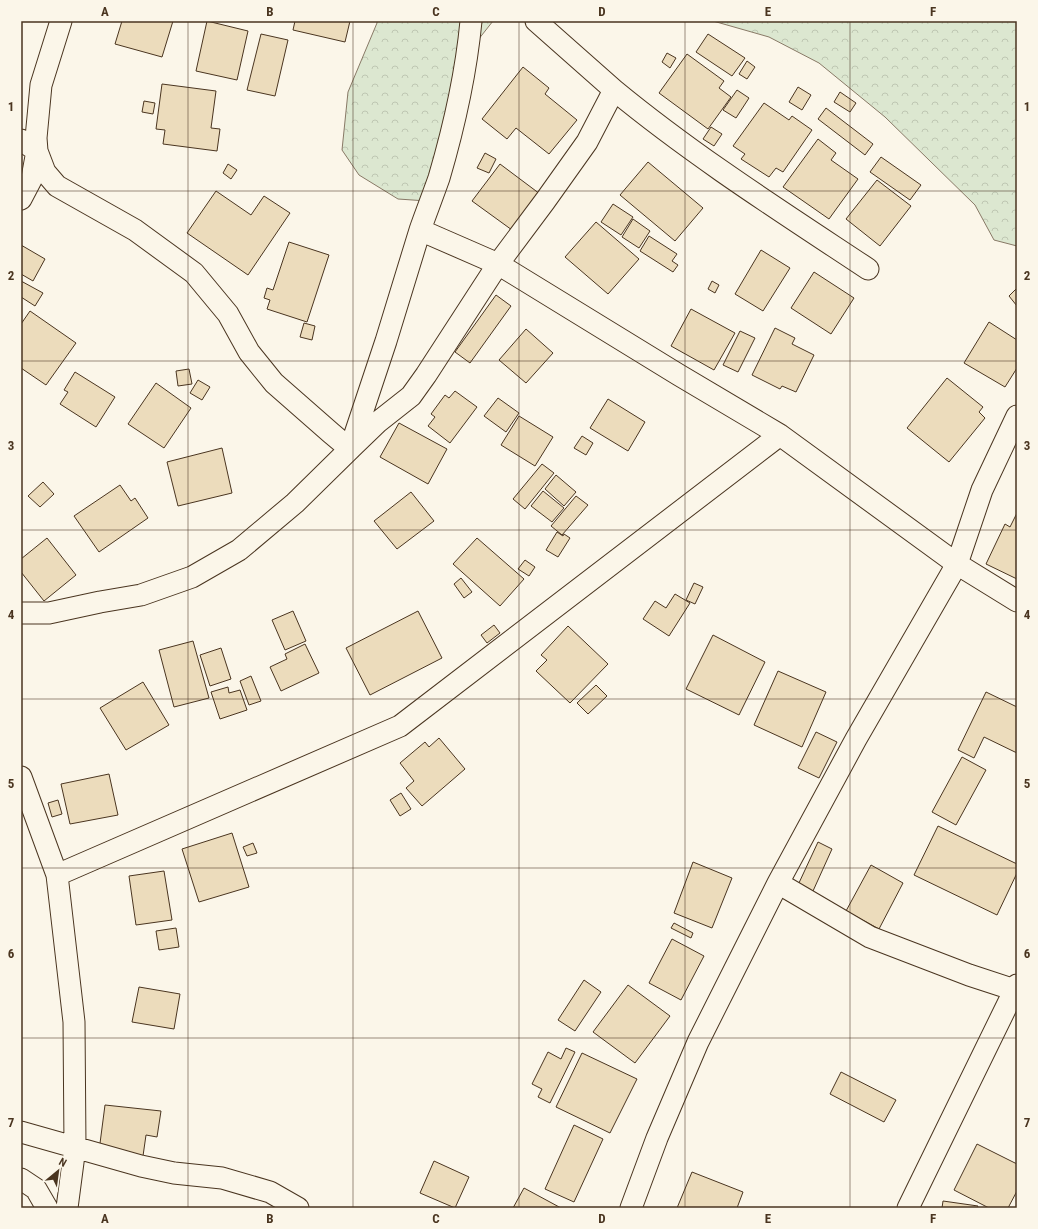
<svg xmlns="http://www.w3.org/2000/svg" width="1038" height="1229" font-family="'Roboto Condensed',sans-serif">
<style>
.forest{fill:url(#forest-crowns);stroke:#887966}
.building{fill:#ecdcbc;stroke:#4a3520}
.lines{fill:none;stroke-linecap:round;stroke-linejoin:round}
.street-casing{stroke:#4a3520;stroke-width:23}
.street{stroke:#fbf6e9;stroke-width:21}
.grid{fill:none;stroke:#4a3520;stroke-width:1;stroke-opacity:0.55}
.neatline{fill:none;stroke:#4a3520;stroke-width:1.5}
.grid-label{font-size:13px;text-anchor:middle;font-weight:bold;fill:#4a3520}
</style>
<defs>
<pattern id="forest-crowns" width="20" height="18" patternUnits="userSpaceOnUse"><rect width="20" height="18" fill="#dce7d0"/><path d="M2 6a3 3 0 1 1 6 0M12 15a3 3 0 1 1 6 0" fill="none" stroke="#bec7b2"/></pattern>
</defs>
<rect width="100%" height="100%" fill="#fbf6e9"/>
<path class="forest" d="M377,21h116l-15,19 -51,161 -29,-2 -39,-24 -17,-25 6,-58 29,-69z
M713,21h304v225l-23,-6 -19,-35 -90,-88 -66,-54 -50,-26z"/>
<path class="building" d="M122,21h51l-11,36 -47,-13z
M207,21l41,10 -11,49 -41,-9z
M295,21h55l-5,21 -52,-12z
M261,34l27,6 -13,56 -28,-6z
M708,34l37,24 -13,18 -36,-24z
M667,53l9,5 -6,10 -8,-6z
M687,54l37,27 -5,7 12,9 -23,32 -49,-36z
M747,61l8,6 -8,12 -8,-5z
M523,67l26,21 -4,6 32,26 -28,34 -33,-26 -9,11 -25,-20z
M162,84l54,7 -5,37 9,1 -3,22 -54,-7 2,-14 -9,-1z
M798,87l13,8 -9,15 -13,-8z
M737,90l12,8 -13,20 -13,-8z
M840,92l16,11 -6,9 -16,-10z
M144,101l11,2 -2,11 -11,-2z
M764,103l25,17 3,-4 20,14 -29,42 -7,-4 -7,9 -28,-18 4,-5 -12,-8z
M826,108l47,36 -8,11 -47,-36z
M711,127l11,7 -8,12 -11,-7z
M818,139l18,14 -5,7 27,19 -29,40 -46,-32z
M485,153l11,6 -7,14 -12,-5z
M881,157l40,28 -11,15 -40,-28z
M648,162l55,46 -28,33 -55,-46z
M228,164l9,6 -6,9 -8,-6z
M500,164l40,30 -28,36 -40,-29z
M877,180l34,26 -31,40 -34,-27z
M216,191l35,24 13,-19 26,17 -42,62 -61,-42z
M613,204l20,13 -12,18 -20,-13z
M633,219l17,12 -11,17 -17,-11z
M596,222l43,37 -31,35 -43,-37z
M649,236l28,18 -5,7 6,4 -5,7 -33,-21z
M289,242l40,13 -22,67 -40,-13 3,-9 -6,-2 3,-10 6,2z
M21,245l24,14 -12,22 -12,-7z
M761,250l29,18 -27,43 -28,-17z
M814,272l40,26 -23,36 -40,-26z
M21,281l22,12 -8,13 -14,-9z
M712,281l7,4 -4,8 -7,-4z
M1017,288v18l-8,-10z
M496,295l15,11 -41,57 -15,-11z
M691,309l44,24 -21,37 -43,-24z
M30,311l46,32 -30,42 -25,-17v-44z
M989,322l28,18v28l-12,19 -41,-24z
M304,323l11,3 -3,14 -12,-3z
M775,328l20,10 -3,6 22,11 -18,37 -14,-6 -2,3 -28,-14z
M526,329l27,24 -27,30 -27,-23z
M740,331l15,7 -17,34 -15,-7z
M189,369l3,15 -14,2 -2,-15z
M75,372l40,25 -19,30 -36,-23 8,-12 -4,-2z
M947,378l36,29 -4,5 6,6 -36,44 -42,-34z
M198,380l12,7 -8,13 -12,-7z
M156,383l35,25 -27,40 -36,-24z
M455,391l22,16 -27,36 -22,-17 7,-9 -4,-3 14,-19 4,3z
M498,398l21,15 -13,19 -22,-16z
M608,399l37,23 -17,29 -38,-23z
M519,416l34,21 -18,29 -34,-21z
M399,423l48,26 -19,35 -48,-27z
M582,436l11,7 -7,12 -12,-7z
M222,448l10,45 -54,13 -11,-44z
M542,464l12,9 -29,36 -12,-10z
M556,475l20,17 -12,14 -19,-17z
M43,482l11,12 -14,13 -12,-11z
M120,485l11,16 4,-3 13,20 -49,34 -25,-36z
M543,491l21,17 -12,14 -21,-16z
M411,492l23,29 -37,28 -23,-28z
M576,496l12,9 -26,30 -11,-9z
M1017,513v66l-31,-15 19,-40 5,3z
M557,532l6,4 1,-2 6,4 -12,19 -12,-7z
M47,538l29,37 -32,26 -23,-29v-13z
M477,538l47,41 -24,27 -47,-42z
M525,560l10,7 -6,9 -11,-7z
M461,578l11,14 -8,6 -10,-14z
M694,583l9,4 -8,17 -9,-4z
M675,594l15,9 -21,33 -26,-17 12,-18 11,7z
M293,611l13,30 -21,9 -13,-30z
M418,611l24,47 -72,37 -24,-47z
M494,625l6,8 -13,10 -6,-8z
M568,626l40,38 -38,39 -34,-32 11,-11 -6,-5z
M713,635l52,27 -26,53 -53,-26z
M193,641l16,57 -35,9 -15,-57z
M305,644l14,29 -38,18 -11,-24 17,-8 -2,-5z
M221,648l10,31 -21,7 -10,-31z
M778,671l48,21 -24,55 -48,-22z
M251,676l10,25 -12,4 -9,-24z
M143,682l26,43 -43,25 -26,-42z
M596,685l11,11 -19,18 -11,-11z
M228,687l1,6 11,-3 7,20 -27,9 -9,-27z
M986,692l31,15v46l-33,-16 -10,21 -16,-8z
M816,732l21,10 -18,36 -21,-10z
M439,738l26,31 -43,37 -16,-18 8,-7 -14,-18 25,-21 4,5z
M962,757l24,13 -30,55 -24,-13z
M109,774l9,41 -48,9 -9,-40z
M401,793l10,16 -11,7 -10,-16z
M58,800l4,14 -10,3 -4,-14z
M938,826l79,38v9l-20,42 -83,-40z
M232,833l17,54 -50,15 -17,-53z
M818,842l14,7 -19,42 -15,-6z
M253,843l4,10 -10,3 -4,-9z
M693,862l39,16 -20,50 -38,-15z
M871,865l32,18 -24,46 -33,-18z
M164,871l8,49 -36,5 -7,-49z
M674,923l19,10 -2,5 -20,-10z
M176,928l3,19 -20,3 -3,-19z
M672,939l32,17 -23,44 -32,-17z
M584,980l17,12 -26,39 -17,-11z
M628,985l42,31 -35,47 -42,-31z
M139,987l41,7 -6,35 -42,-7z
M566,1048l9,4 -25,51 -12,-6 4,-8 -10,-5 16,-32 13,7z
M582,1053l55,26 -27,54 -54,-26z
M841,1072l55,28 -12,22 -54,-28z
M105,1105l56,6 -4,26 -11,-2 -3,21 -44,-5z
M574,1125l29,14 -29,63 -29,-13z
M977,1144l40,20v27l-9,17h-19l-35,-18z
M434,1161l35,16 -14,31 -35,-15z
M692,1172l51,20 -6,16h-60z
M524,1188l37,20h-48z
M943,1201l35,5 -1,2h-35z"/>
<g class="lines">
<g class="street-casing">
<path id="street" d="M536,21l78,69
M21,140l16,11 8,21 12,14 78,44 59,43 34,41 21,38 25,31 57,50 19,16 -55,54 -56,47 -47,27 -51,18 -41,7 -51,11h-28
M21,199l11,-21 5,-27 -1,-13 5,-53 20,-64
M420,230c6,-17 13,-35 19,-52 15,-51 27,-104 32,-157
M868,269c-86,-57 -174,-113 -254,-179l-27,52 -42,59 -47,63 -72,111 -15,21 -33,26 -28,27 36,-108 34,-111 78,34 181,111 101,60 177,129 60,37
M21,777l36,98 343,-149 380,-291
M57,875l17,147 1,125 -8,61
M778,883l92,54 99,38 46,15
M21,1132l120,34 33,7 48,5 48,14 28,16
M21,1179l15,10 11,19
M631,1208l26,-70 41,-96 80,-159 78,-144 101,-175 25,-74 35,-74
M908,1208l109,-223"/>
</g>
<use href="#street" class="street"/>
</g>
<path class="grid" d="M188,21v1187M353,21v1187M519,21v1187M685,21v1187M850,21v1187M21,191h996M21,361h996M21,530h996M21,699h996M21,868h996M21,1038h996"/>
<rect width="1038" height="1229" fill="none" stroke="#fbf6e9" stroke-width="44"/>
<g transform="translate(58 1171) rotate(29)" stroke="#fbf6e9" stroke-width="3" paint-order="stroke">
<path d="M0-3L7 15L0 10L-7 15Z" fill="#4a3520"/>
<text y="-6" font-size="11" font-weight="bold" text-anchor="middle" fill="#4a3520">N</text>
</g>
<rect x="22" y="22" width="994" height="1185" class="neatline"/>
<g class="grid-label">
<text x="105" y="16">A</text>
<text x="270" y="16">B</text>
<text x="436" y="16">C</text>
<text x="602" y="16">D</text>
<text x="768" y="16">E</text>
<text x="933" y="16">F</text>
<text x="11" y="111">1</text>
<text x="1027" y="111">1</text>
<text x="11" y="280">2</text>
<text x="1027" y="280">2</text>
<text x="11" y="450">3</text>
<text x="1027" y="450">3</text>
<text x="11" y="619">4</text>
<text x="1027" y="619">4</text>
<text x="11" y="788">5</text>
<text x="1027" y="788">5</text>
<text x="11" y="958">6</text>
<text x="1027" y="958">6</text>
<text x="11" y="1127">7</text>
<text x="1027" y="1127">7</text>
<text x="105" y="1223">A</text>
<text x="270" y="1223">B</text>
<text x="436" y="1223">C</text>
<text x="602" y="1223">D</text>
<text x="768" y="1223">E</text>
<text x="933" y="1223">F</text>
</g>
</svg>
